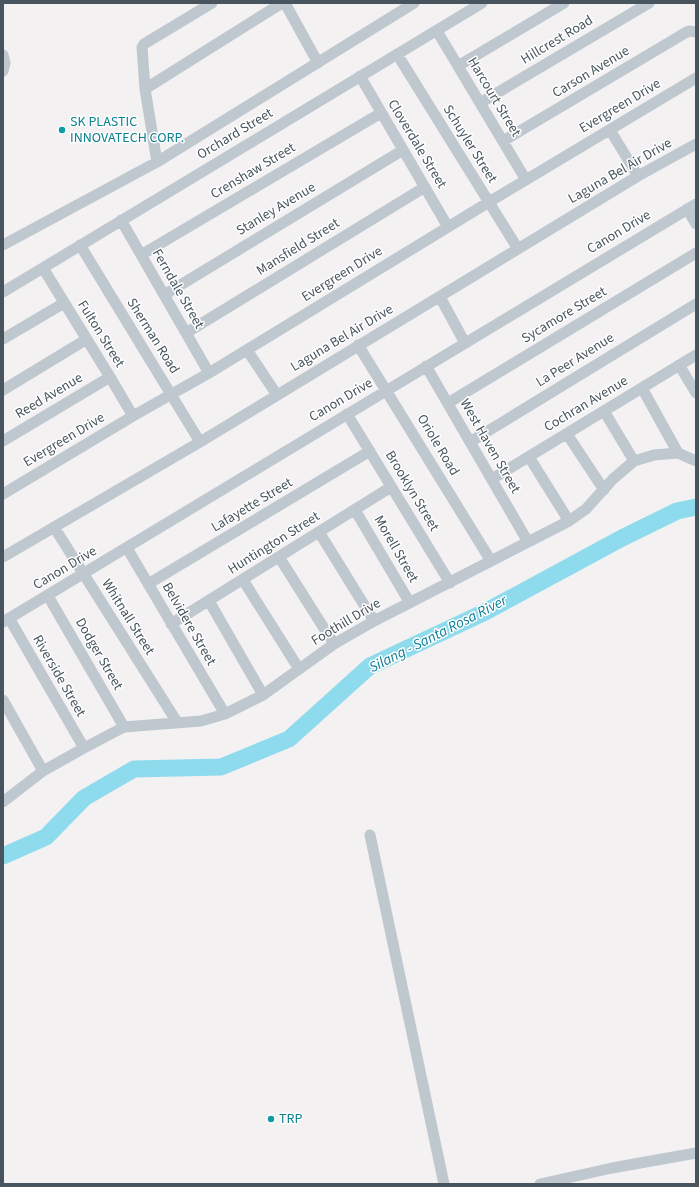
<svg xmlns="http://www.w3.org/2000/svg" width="699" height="1187" font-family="'Source Sans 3',sans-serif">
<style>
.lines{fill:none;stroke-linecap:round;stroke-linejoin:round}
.river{stroke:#8ddbec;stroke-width:17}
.minor{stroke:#bfc8cf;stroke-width:11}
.culture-dot{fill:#0f9aa8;stroke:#fff;stroke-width:1.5}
.labels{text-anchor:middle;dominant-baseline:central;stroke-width:3;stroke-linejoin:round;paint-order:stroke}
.street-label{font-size:14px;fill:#48555e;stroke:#fff}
.culture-label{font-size:14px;fill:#0d838f;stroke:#fff;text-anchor:start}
.water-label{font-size:15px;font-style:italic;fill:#0d7d96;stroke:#fff}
</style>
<rect width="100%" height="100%" fill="#f3f1f1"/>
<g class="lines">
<path class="river" d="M3,856l43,-19 38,-39 50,-29 87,-2 68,-28 81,-73 115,-54 137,-74 55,-27 19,-4"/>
<path class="minor" d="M285,3l33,60
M437,31l89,149
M397,54l121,195
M3,55l2,8 -2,8
M458,66l106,-63
M360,76l88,151
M145,89l137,-86
M480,103l169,-100
M610,130l28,46
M503,141l182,-108 4,-2 7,1
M157,162l-12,-73 -3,-42 2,-3 68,-41
M687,209l9,15
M121,220l88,153
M3,245l154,-83 257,-159
M80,245l120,197
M141,255l240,-142
M43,268l67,109 23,39
M3,292l479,-289
M164,295l239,-145
M440,297l25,46
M186,333l239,-146
M3,339l61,-36
M358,345l133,216
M247,350l30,45
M679,365l17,28
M426,366l102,176
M642,388l36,65
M3,390l84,-51
M448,403l248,-150
M604,411l30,50
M347,414l103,169
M567,434l37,56
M3,441l107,-64
M470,442l226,-138
M529,457l40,64
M492,479l204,-124
M3,494l130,-78 76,-43 280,-171 207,-124
M355,510l55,93
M54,527l123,195
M319,532l55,89
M127,548l98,166
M3,557l197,-115 438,-266 58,-32
M279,557l55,87
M243,580l56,89
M148,584l222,-133
M48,596l76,131
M209,601l54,94
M9,618l75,130
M3,622l693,-418
M171,624l220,-137
M3,700l40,71
M3,802l40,-31 41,-23 40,-21 77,-6 24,-7 38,-19 71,-51 40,-23 195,-100 17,-12 27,-30 21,-18 20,-6 24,-2 18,8
M370,835l74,349
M540,1184l72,-16 84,-15"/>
</g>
<g class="culture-dot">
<circle cx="62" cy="130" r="4"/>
<circle cx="271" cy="1119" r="4"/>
</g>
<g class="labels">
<g class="street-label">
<text transform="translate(557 40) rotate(-31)">Hillcrest Road</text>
<text transform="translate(591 72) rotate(-31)">Carson Avenue</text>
<text transform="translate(494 97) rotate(59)">Harcourt Street</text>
<text transform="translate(620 106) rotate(-31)">Evergreen Drive</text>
<text transform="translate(235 134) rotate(-31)">Orchard Street</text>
<text transform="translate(417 144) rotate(59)">Cloverdale Street</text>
<text transform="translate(470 144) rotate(58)">Schuyler Street</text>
<text transform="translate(253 171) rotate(-31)">Crenshaw Street</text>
<text transform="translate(620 171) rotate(-30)">Laguna Bel Air Drive</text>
<text transform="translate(276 209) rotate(-31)">Stanley Avenue</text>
<text transform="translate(619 232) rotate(-31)">Canon Drive</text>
<text transform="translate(298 247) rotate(-32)">Mansfield Street</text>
<text transform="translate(342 274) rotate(-32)">Evergreen Drive</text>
<text transform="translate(178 289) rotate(60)">Ferndale Street</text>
<text transform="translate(564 315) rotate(-31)">Sycamore Street</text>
<text transform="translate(101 334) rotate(58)">Fulton Street</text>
<text transform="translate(153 336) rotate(58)">Sherman Road</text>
<text transform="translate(342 338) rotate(-31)">Laguna Bel Air Drive</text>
<text transform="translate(575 360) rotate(-32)">La Peer Avenue</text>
<text transform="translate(49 396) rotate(-31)">Reed Avenue</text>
<text transform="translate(341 400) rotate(-31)">Canon Drive</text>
<text transform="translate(586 404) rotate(-31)">Cochran Avenue</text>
<text transform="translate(64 440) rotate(-31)">Evergreen Drive</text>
<text transform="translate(438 445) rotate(59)">Oriole Road</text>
<text transform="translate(490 446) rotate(60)">West Haven Street</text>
<text transform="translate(412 491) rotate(59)">Brooklyn Street</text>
<text transform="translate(252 505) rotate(-31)">Lafayette Street</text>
<text transform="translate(274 543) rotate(-32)">Huntington Street</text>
<text transform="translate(396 549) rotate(60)">Morell Street</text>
<text transform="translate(65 568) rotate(-31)">Canon Drive</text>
<text transform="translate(128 617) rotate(58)">Whitnall Street</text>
<text transform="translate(346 622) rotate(-31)">Foothill Drive</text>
<text transform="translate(189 624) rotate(60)">Belvidere Street</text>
<text transform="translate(99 654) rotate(60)">Dodger Street</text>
<text transform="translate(59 676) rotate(60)">Riverside Street</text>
</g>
<g class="culture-label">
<text x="70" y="122">SK PLASTIC<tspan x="70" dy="16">INNOVATECH CORP.</tspan></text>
<text x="279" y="1119">TRP</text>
</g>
<g class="water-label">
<text transform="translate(438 634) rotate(-27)">Silang - Santa Rosa River</text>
</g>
</g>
<rect width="699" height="1187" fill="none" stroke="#48555e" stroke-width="8"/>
</svg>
